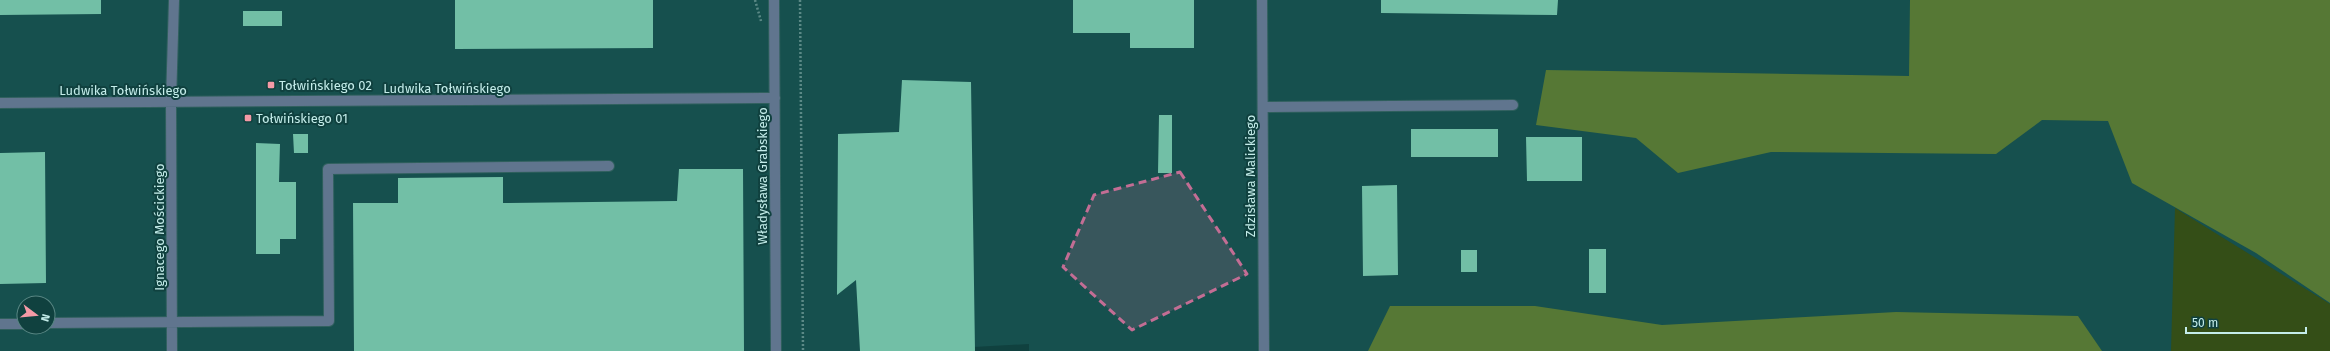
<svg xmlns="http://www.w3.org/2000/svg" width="2330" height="351" font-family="'Fira Sans',sans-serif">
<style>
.built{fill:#16504e;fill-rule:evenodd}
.green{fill:#344e17}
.forest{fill:#567835}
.building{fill:#72bfa6}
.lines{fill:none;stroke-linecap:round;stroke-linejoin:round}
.minor-casing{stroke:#30605e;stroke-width:12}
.path{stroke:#5b8986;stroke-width:2.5;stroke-dasharray:2 2;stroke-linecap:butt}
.minor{stroke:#60758e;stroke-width:10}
.marked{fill:#c36d94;fill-opacity:0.2;stroke:#c36d94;stroke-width:3;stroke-dasharray:8 5;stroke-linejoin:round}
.poi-dot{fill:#f49aa6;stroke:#10413f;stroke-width:1.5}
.labels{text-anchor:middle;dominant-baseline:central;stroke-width:4;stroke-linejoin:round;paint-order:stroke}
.poi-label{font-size:13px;fill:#c4edea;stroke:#10413f;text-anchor:start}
.street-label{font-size:13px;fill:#c4edea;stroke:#10413f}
</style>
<rect width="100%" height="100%" fill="#10413f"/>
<path class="built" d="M0,0h2330v308l-95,43h-1206v-7l-126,7h-903zM24,303h24v24h-24z"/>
<path class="green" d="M2175,208l155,96v47h-159z"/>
<path class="forest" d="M1910,0h420v303l-74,-50 -124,-70 -24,-62 -66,-1 -46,34 -225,-2 -93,21 -42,-35 -100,-13 10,-55 363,6z
M1390,306h145l127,19 234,-13 182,4 24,35h-734z"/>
<path class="building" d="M0,0h101v14l-101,1z
M455,0h198v48l-198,1z
M1073,0h121v48h-64v-15h-57z
M1381,0h177l-1,15 -176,-2z
M243,11h39v15h-39z
M902,80l69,2 4,269h-115l-4,-71 -19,15 1,-161 61,-2z
M1159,115h13v58h-14z
M1411,129h87v28h-87z
M293,134h15v19h-14z
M1526,137h56v44h-55z
M256,143l24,1 -1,38h17v57h-16v15h-24z
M45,152l1,131 -46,1v-131z
M679,169h64l1,182h-390l-1,-148h45v-25l105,-1v26l174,-2z
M1397,185l1,90 -35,1 -1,-90z
M1589,249h17v44h-17z
M1461,250h16v22h-16z"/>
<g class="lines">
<g class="minor-casing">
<path id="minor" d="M774,0l2,351
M1262,0l2,351
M0,103l775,-5
M1263,107l250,-2
M48,323l281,-2 -1,-152 281,-3
M0,324h24
M172,351l-1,-249 3,-102"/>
</g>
<path class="path" d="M755,0l6,21
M800,0l3,351"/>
<use href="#minor" class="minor"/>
</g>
<path class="marked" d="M1180,172l67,102 -115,56 -69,-63 31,-72z"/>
<g class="poi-dot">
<rect x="267" y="81" width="8" height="8" rx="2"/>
<rect x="244" y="114" width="8" height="8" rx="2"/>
</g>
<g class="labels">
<g class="poi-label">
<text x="279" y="85">Tołwińskiego 02</text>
<text x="256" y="118">Tołwińskiego 01</text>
</g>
<g class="street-label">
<text x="447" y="88">Ludwika Tołwińskiego</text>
<text x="123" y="90">Ludwika Tołwińskiego</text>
<text transform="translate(762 176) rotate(-90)">Władysława Grabskiego</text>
<text transform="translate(1250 176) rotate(-90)">Zdzisława Malickiego</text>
<text transform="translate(159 227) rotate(-90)">Ignacego Mościckiego</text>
</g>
</g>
<g transform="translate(36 315) rotate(106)"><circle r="19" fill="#10413f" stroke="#588683"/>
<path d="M0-3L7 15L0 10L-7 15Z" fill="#f49aa6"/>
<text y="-6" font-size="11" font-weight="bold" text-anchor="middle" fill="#c4edea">N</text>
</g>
<path d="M2186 327v6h120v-6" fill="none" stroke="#c4edea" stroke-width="2"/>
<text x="2192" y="327" font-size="12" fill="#c4edea" stroke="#10413f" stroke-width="3" paint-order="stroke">50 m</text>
</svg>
